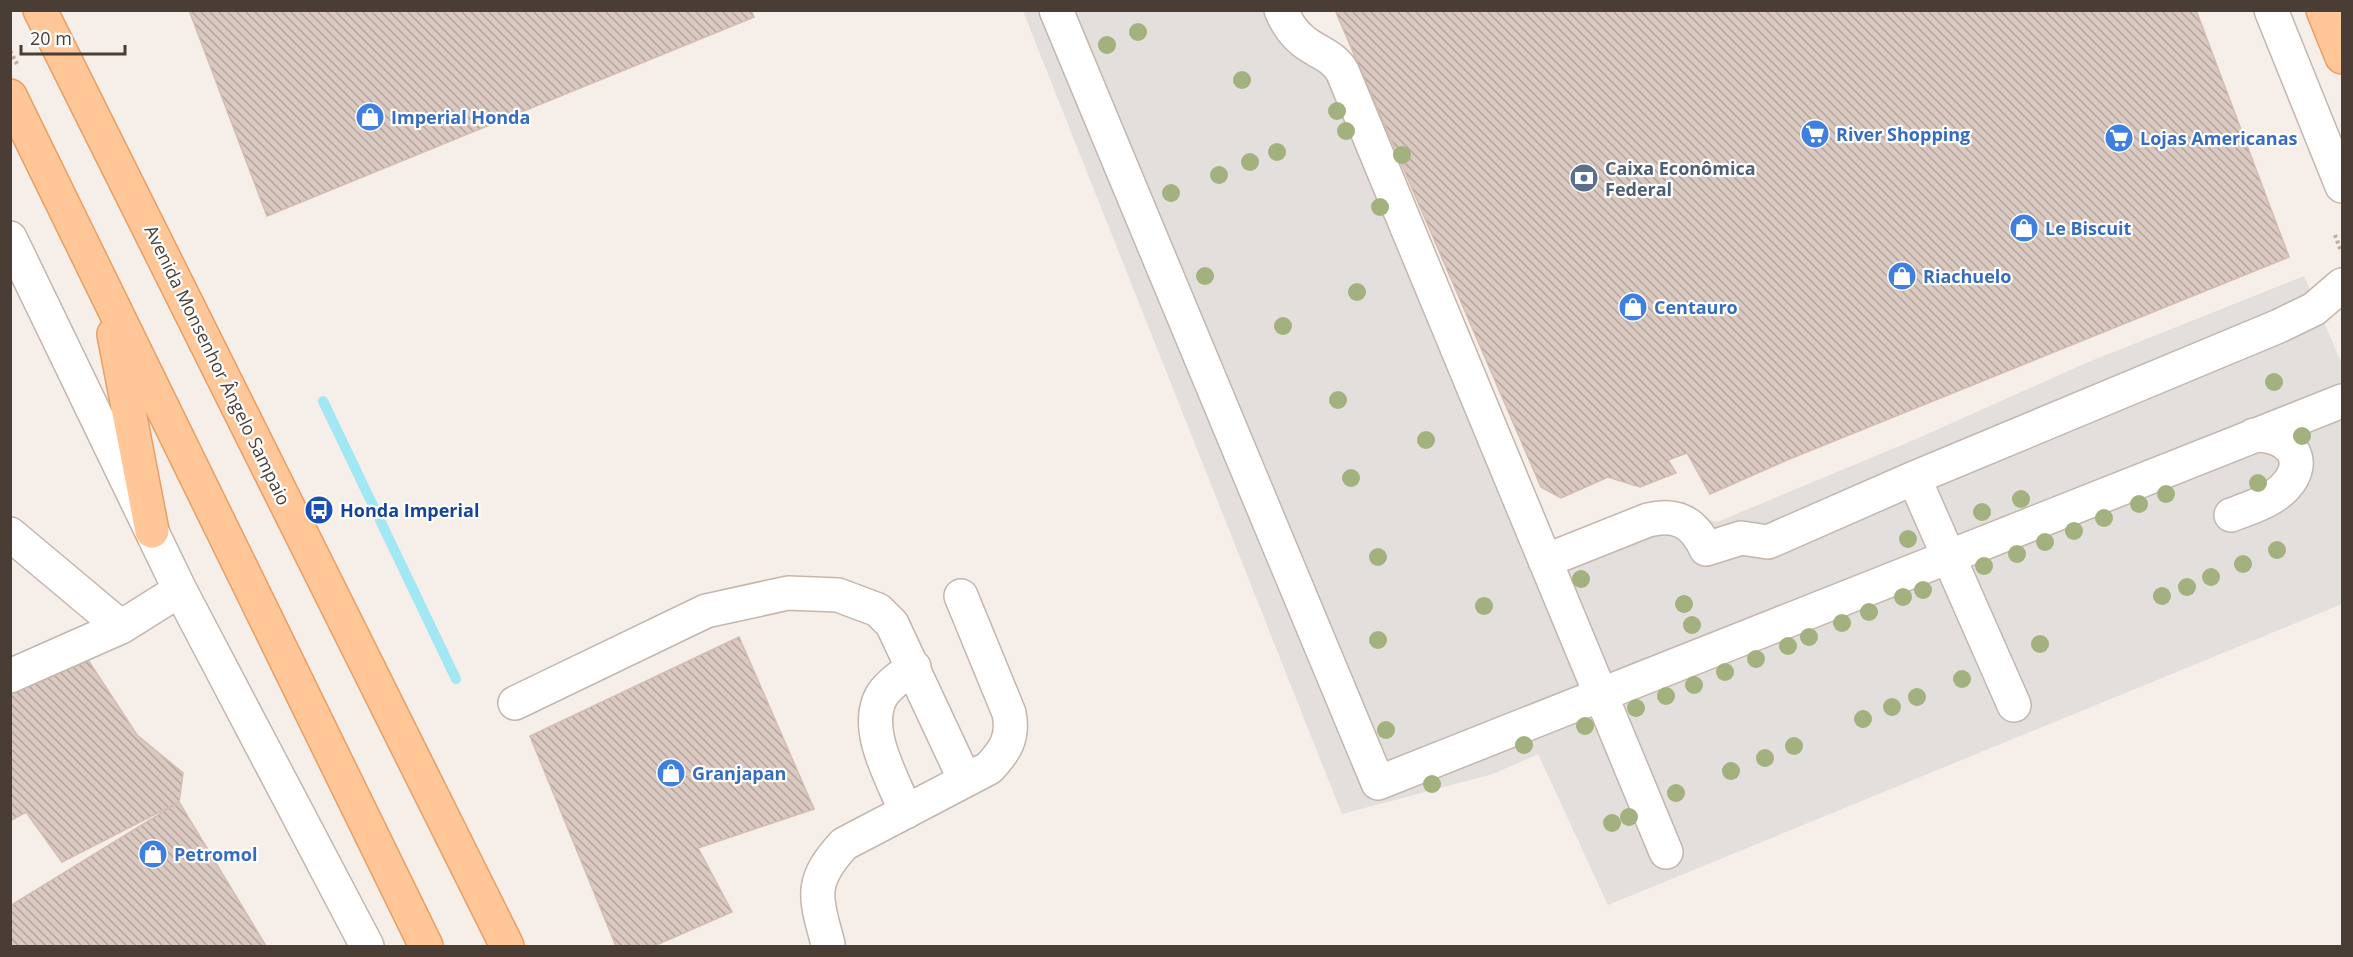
<svg xmlns="http://www.w3.org/2000/svg" width="2353" height="957" font-family="'Open Sans',sans-serif">
<style>
.parking{fill:#e3dfdd}
.lines{fill:none;stroke-linecap:round;stroke-linejoin:round}
.stream{stroke:#a2e8f4;stroke-width:10}
.building{fill:url(#building-back-hatch);stroke:#d3bcb0;stroke-width:1.5}
.minor-casing{stroke:#c4b6ad;stroke-width:36}
.major-casing{stroke:#ea9e61;stroke-width:36}
.path{stroke:#c4ab9b;stroke-width:4;stroke-dasharray:3 3;stroke-linecap:butt}
.minor{stroke:#fff;stroke-width:33}
.major{stroke:#ffc798;stroke-width:33}
.tree{fill:#a2b17e}
.labels{text-anchor:middle;dominant-baseline:central;stroke-width:4.5;stroke-linejoin:round;paint-order:stroke}
.shop-label{font-size:18px;font-weight:bold;fill:#366cbe;stroke:#fff;text-anchor:start}
.service-label{font-size:18px;font-weight:bold;fill:#4e5e75;stroke:#fff;text-anchor:start}
.street-label{font-size:18px;fill:#493d36;stroke:#fff}
.transit-label{font-size:18px;font-weight:bold;fill:#164399;stroke:#fff;text-anchor:start}
</style>
<defs>
<pattern id="building-back-hatch" width="6" height="6" patternUnits="userSpaceOnUse" patternTransform="scale(1.5)"><rect width="6" height="6" fill="#dac9c0"/><path d="M-1 5l2 2M0 0l6 6M5-1l2 2" fill="none" stroke="#b3a49d"/></pattern>
</defs>
<rect width="100%" height="100%" fill="#f5eee9"/>
<path class="parking" d="M1023,11h273l248,536 107,-43 66,18 197,-82 172,-77 218,-87 38,88v240l-734,301 -70,-151 -45,20 -151,40z"/>
<g class="lines">
<path class="stream" d="M323,401l133,278"/>
</g>
<path class="building" d="M189,10h562l3,7 -487,199z
M1335,10h861l93,247 -502,203 -77,34 -23,-41 -19,7 8,13 -36,14 -32,-10 -47,21 -20,-11z
M739,637l75,172 -116,39 34,64 -78,34h-38l-86,-210z
M88,660l49,75 46,38 -4,29 -117,60 -36,-50 -16,9v-129z
M179,802l87,144h-256v-40z"/>
<g class="lines">
<g class="minor-casing">
<path id="minor" d="M1056,10l322,773 964,-382
M1281,10c5,12 12,23 22,31 13,11 32,15 40,32l323,779
M2271,10l71,176
M10,238l170,352 187,356
M1914,478l100,227
M2231,515c18,-7 40,-13 54,-28 26,-28 3,-53 -31,-52
M10,534l111,93
M1545,561l103,-41c28,-7 46,2 58,29l35,-11 27,4 146,-64 365,-152 35,-17 28,-24
M10,676l111,-49 59,-37
M515,703l191,-92 82,-18 50,2 40,15 14,14 73,156
M906,812c-13,-33 -44,-83 -24,-117 8,-12 21,-20 32,-28
M828,944c-13,-48 -19,-62 16,-100l145,-76c16,-17 25,-30 20,-55l-48,-117"/>
</g>
<g class="major-casing">
<path id="major" d="M40,10l467,936
M2323,10l19,47
M10,96l416,850
M114,334l38,197"/>
</g>
<path class="path" d="M10,51l7,13
M2335,235l6,16"/>
<use href="#minor" class="minor"/>
<use href="#major" class="major"/>
</g>
<g class="tree">
<circle cx="1138" cy="32" r="9"/>
<circle cx="1107" cy="45" r="9"/>
<circle cx="1242" cy="80" r="9"/>
<circle cx="1337" cy="111" r="9"/>
<circle cx="1346" cy="131" r="9"/>
<circle cx="1277" cy="152" r="9"/>
<circle cx="1402" cy="155" r="9"/>
<circle cx="1250" cy="162" r="9"/>
<circle cx="1219" cy="175" r="9"/>
<circle cx="1171" cy="193" r="9"/>
<circle cx="1380" cy="207" r="9"/>
<circle cx="1205" cy="276" r="9"/>
<circle cx="1357" cy="292" r="9"/>
<circle cx="1283" cy="326" r="9"/>
<circle cx="2274" cy="382" r="9"/>
<circle cx="1338" cy="400" r="9"/>
<circle cx="2302" cy="436" r="9"/>
<circle cx="1426" cy="440" r="9"/>
<circle cx="1351" cy="478" r="9"/>
<circle cx="2258" cy="483" r="9"/>
<circle cx="2166" cy="494" r="9"/>
<circle cx="2021" cy="499" r="9"/>
<circle cx="2139" cy="504" r="9"/>
<circle cx="1982" cy="512" r="9"/>
<circle cx="2104" cy="518" r="9"/>
<circle cx="2074" cy="531" r="9"/>
<circle cx="1908" cy="539" r="9"/>
<circle cx="2045" cy="542" r="9"/>
<circle cx="2277" cy="550" r="9"/>
<circle cx="2017" cy="554" r="9"/>
<circle cx="1378" cy="557" r="9"/>
<circle cx="2243" cy="564" r="9"/>
<circle cx="1984" cy="566" r="9"/>
<circle cx="2211" cy="577" r="9"/>
<circle cx="1581" cy="579" r="9"/>
<circle cx="2187" cy="587" r="9"/>
<circle cx="1923" cy="590" r="9"/>
<circle cx="2162" cy="596" r="9"/>
<circle cx="1903" cy="597" r="9"/>
<circle cx="1684" cy="604" r="9"/>
<circle cx="1484" cy="606" r="9"/>
<circle cx="1869" cy="612" r="9"/>
<circle cx="1842" cy="623" r="9"/>
<circle cx="1692" cy="625" r="9"/>
<circle cx="1809" cy="637" r="9"/>
<circle cx="1378" cy="640" r="9"/>
<circle cx="2040" cy="644" r="9"/>
<circle cx="1788" cy="646" r="9"/>
<circle cx="1756" cy="659" r="9"/>
<circle cx="1725" cy="672" r="9"/>
<circle cx="1962" cy="679" r="9"/>
<circle cx="1694" cy="685" r="9"/>
<circle cx="1666" cy="696" r="9"/>
<circle cx="1917" cy="697" r="9"/>
<circle cx="1892" cy="707" r="9"/>
<circle cx="1636" cy="708" r="9"/>
<circle cx="1863" cy="719" r="9"/>
<circle cx="1585" cy="726" r="9"/>
<circle cx="1386" cy="730" r="9"/>
<circle cx="1524" cy="745" r="9"/>
<circle cx="1794" cy="746" r="9"/>
<circle cx="1765" cy="758" r="9"/>
<circle cx="1731" cy="771" r="9"/>
<circle cx="1432" cy="784" r="9"/>
<circle cx="1676" cy="793" r="9"/>
<circle cx="1629" cy="817" r="9"/>
<circle cx="1612" cy="823" r="9"/>
</g>
<defs>
<g id="shop-disc" transform="scale(1.5)"><circle r="9.5" fill="#3f7fe0" stroke="#fff"/><path d="M-5-2.5h2.3a2.7 3.5 0 0 1 5.4 0H5L5.5 6h-11ZM-1.5-2.5h3a1.5 2.3 0 0 0-3 0Z" fill="#fff"/></g>
<g id="supermarket-disc" transform="scale(1.5)"><circle r="9.5" fill="#3f7fe0" stroke="#fff"/><path d="M-6-5.5h2.5l.6 2H6L4.5 2H-2.5L-4.4-4H-6ZM-1.5 3.2a1.3 1.3 0 1 0 .1 0ZM3 3.2a1.3 1.3 0 1 0 .1 0Z" fill="#fff"/></g>
<g id="bank-disc" transform="scale(1.5)"><circle r="9.5" fill="#5c6f8a" stroke="#fff"/><path d="M-6-4H6V4H-6ZM0-2.3a2.3 2.3 0 1 0 0 4.6a2.3 2.3 0 1 0 0-4.6Z" fill="#fff"/></g>
<g id="bus-disc" transform="scale(1.5)"><circle r="9.5" fill="#1a4fb4" stroke="#fff"/><path d="M-5-6H5V4H4V6H2V4H-2V6H-4V4H-5ZM-3.5-4V0h7V-4ZM-3.5 1.2v1.5H-2V1.2ZM2 1.2v1.5H3.5V1.2Z" fill="#fff"/></g>
</defs>
<g fill-rule="evenodd">
<use href="#shop-disc" x="370" y="117"/>
<use href="#supermarket-disc" x="1815" y="134"/>
<use href="#supermarket-disc" x="2119" y="138"/>
<use href="#bank-disc" x="1584" y="178"/>
<use href="#shop-disc" x="2024" y="228"/>
<use href="#shop-disc" x="1902" y="276"/>
<use href="#shop-disc" x="1633" y="307"/>
<use href="#bus-disc" x="319" y="510"/>
<use href="#shop-disc" x="671" y="773"/>
<use href="#shop-disc" x="153" y="854"/>
</g>
<g class="labels">
<g class="shop-label">
<text x="391" y="117">Imperial Honda</text>
<text x="1836" y="134">River Shopping</text>
<text x="2140" y="138">Lojas Americanas</text>
<text x="2045" y="228">Le Biscuit</text>
<text x="1923" y="276">Riachuelo</text>
<text x="1654" y="307">Centauro</text>
<text x="692" y="773">Granjapan</text>
<text x="174" y="854">Petromol</text>
</g>
<g class="service-label">
<text x="1605" y="168">Caixa Econômica<tspan x="1605" dy="21">Federal</tspan></text>
</g>
<g class="street-label">
<text transform="translate(218 365) rotate(64)">Avenida Monsenhor Ângelo Sampaio</text>
</g>
<g class="transit-label">
<text x="340" y="510">Honda Imperial</text>
</g>
</g>
<rect width="2353" height="957" fill="none" stroke="#493d36" stroke-width="24"/>
<path d="M21 45v9h104v-9" fill="none" stroke="#493d36" stroke-width="3"/>
<text x="30" y="45" font-size="18" fill="#493d36" stroke="#ffffff" stroke-width="4.5" paint-order="stroke">20 m</text>
</svg>
